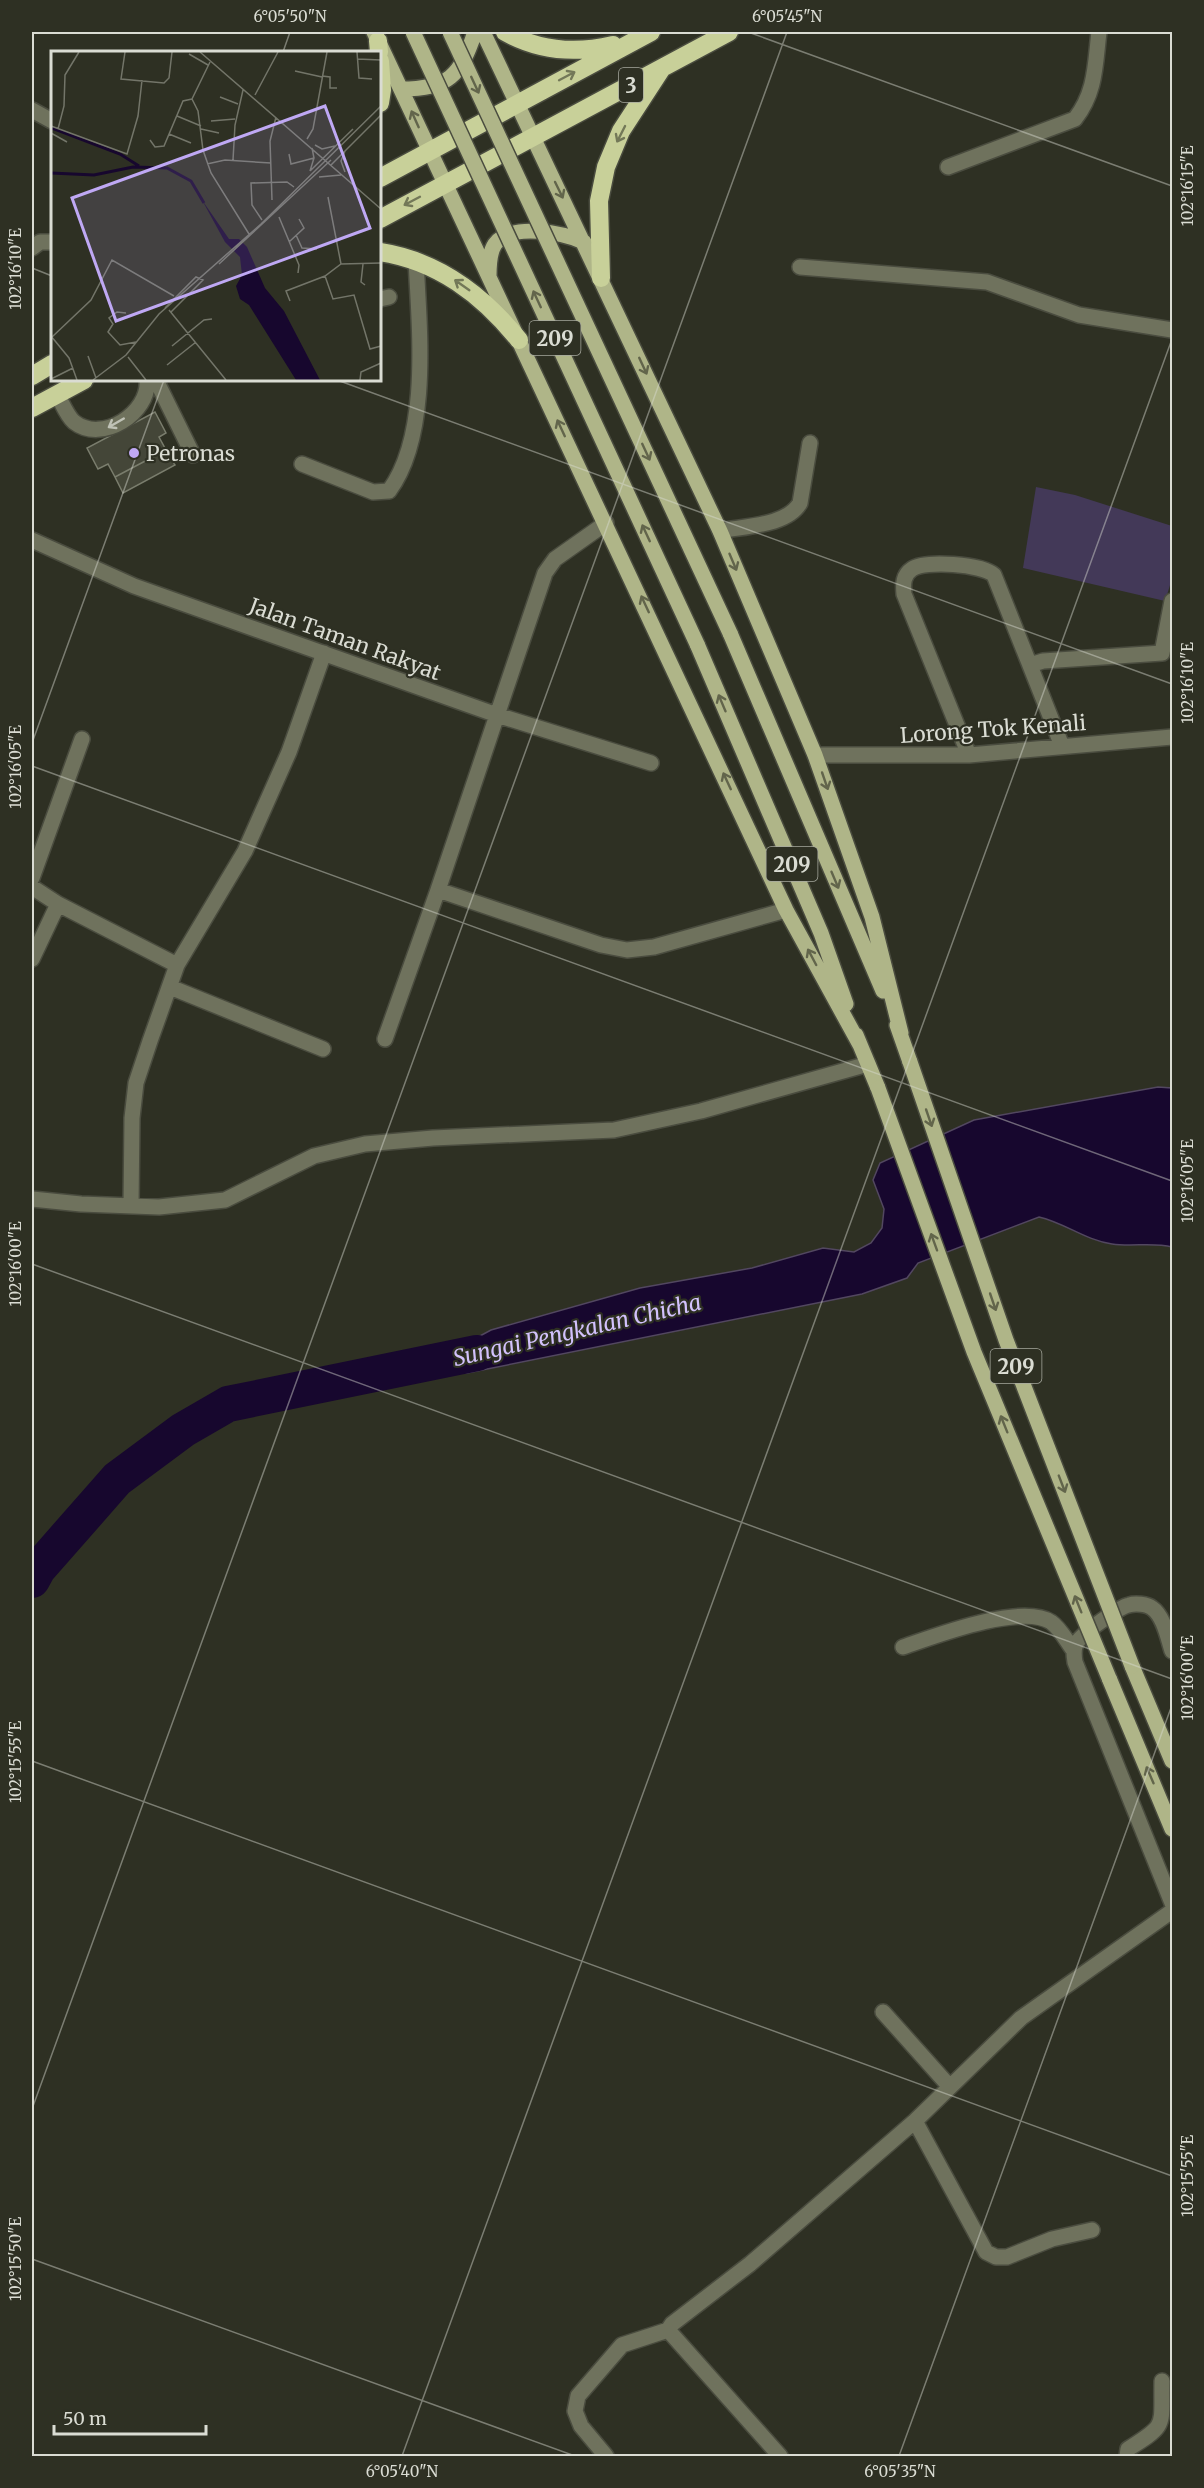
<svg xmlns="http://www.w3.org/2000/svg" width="1204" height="2488" font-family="Merriweather,serif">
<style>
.green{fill:#433958}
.water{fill:#17072e;stroke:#524760;stroke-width:1.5}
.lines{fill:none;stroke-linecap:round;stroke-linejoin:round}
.river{stroke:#17072e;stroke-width:36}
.building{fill:#444638;stroke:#7a7d6d;stroke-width:1.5}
.minor-casing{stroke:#4a4c3f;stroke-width:18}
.major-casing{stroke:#4a4c3f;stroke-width:18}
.highway-casing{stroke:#4a4c3f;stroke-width:21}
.minor{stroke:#6f725d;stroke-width:15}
.major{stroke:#afb588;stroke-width:15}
.highway{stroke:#c8d099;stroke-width:18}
.major-bridge-casing{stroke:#4a4c3f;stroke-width:18;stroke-linecap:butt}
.major-bridge{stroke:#afb588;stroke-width:15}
.oneway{stroke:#737858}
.oneway2{stroke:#62654b}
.oneway3{stroke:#bfc2b6}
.ticks{fill:none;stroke:#dadcd3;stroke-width:1.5;stroke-opacity:0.45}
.poi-dot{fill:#bfa8f4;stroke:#2e3023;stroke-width:2}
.labels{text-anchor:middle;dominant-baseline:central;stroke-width:4.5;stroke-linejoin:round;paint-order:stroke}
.shield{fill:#2e3023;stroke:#a6a89e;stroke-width:1.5}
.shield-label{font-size:20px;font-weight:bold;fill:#dadcd3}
.poi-label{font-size:21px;fill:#dadcd3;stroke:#2e3023;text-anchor:start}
.street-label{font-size:21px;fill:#dadcd3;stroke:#2e3023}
.water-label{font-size:22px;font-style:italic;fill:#d2c1fc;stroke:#2e3023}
.inset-river{fill:none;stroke:#17072e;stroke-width:3}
.inset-road{fill:none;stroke:#737569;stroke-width:1.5}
.view{fill:#bfa8f4;fill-opacity:0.15;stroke:#bfa8f4;stroke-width:3}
.inset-edge{fill:none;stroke:#dadcd3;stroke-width:3}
.neatline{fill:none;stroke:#dadcd3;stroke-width:2}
.ticks-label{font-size:15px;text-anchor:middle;fill:#dadcd3}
</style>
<rect width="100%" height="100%" fill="#2e3023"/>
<path class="green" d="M1036,487l39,8 97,31v53l-7,22 -142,-33z"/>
<path class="water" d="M1158,1087l14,1v159c-19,-5 -40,0 -60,-3 -27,-4 -47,-21 -73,-27l-121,46 -11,15 -45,16 -395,79 -41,-8 65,-35 149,-42 112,-20 71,-20 31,4 17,-9 11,-15 2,-19 -11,-29 7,-17 94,-43z"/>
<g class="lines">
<path class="river" d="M32,1580l6,-11 79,-90 66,-49 45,-26 249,-51"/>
</g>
<path class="building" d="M155,412l11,21 -7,4 7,13 -51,27 -7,-13 -10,5 -11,-21z
M166,450l9,15 -52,28 -8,-16z"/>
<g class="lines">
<g class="minor-casing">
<path id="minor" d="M32,110l20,11
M948,167l127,-48c21,-27 20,-54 24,-87
M32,248l8,-6h12
M800,267l187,15 92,33 93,15
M380,299l9,-2
M156,380l37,75
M57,394c5,9 10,22 17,28 28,22 76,-9 73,-42
M302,464l71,28 16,-1c42,-57 30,-164 27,-231
M606,523l-51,36 -10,14 -107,317 163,55 26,5 27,-3 132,-37
M720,531c24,-5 67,-5 80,-28l10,-60
M32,540l102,46 363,129 154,48
M1030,665l13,-4 119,-8 10,-52
M815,755h154l203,-18
M969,755l-65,-161c-1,-10 -1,-19 8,-25 13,-9 70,-5 82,6l68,171
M32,878l50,-139
M32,887l26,17 119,61
M32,959l26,-55
M170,987l153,62
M385,1039l53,-149
M32,1199l49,5 78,3 66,-7 89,-44 51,-12 68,-6 181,-8 87,-19 167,-47
M131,1206l1,-88 4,-35 14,-42 27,-76 68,-114 44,-99 35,-99
M903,1647c32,-11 118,-44 148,-25 10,7 16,20 23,29
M1172,1651c-4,-12 -8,-35 -20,-43 -5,-4 -17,-5 -23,-3 -10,2 -48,29 -53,39 -3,6 -2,12 -1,18l97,241
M883,2012l67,75
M915,2121l71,131 10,5h11l45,-18 40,-9
M668,2330l112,126
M606,2456l-25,-30 -6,-15 3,-15 44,-51 46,-15 4,-6 78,-60 165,-143 106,-103 151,-107
M1127,2456l1,-7c40,-25 33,-22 34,-68"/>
</g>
<g class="major-casing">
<path id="major" d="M374,32l412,878 74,135
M483,32l237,499 95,224 57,162 29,116
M401,89c48,0 59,-13 74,-57
M489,276c0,-10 0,-23 6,-32 17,-22 68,-11 89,-2
M730,633l153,358
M697,644l124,289 25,71
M897,1025l13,37
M856,1035l22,53
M1132,1666l40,95
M1109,1678l63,151"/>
</g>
<g class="highway-casing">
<path id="highway" d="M505,32c34,19 70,22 108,13
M378,41l1,11
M380,61l2,29 -2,13
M380,178l271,-146
M380,219l349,-187
M380,252c58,9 102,42 139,88
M601,278l-2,-77 7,-34 15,-36 41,-63
M32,376l20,-12
M32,408l52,-28"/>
</g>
<use href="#minor" class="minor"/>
<use href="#major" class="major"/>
<use href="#highway" class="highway"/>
<g class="major-bridge-casing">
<path id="major-bridge" d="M413,32l284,612
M450,32l280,601
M910,1062l96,278 126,326
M878,1088l96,264 135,326"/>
</g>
<use href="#major-bridge" class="major-bridge"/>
</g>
<defs><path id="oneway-shaft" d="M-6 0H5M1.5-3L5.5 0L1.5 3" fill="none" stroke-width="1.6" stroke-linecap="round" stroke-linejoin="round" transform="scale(1.5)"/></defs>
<g class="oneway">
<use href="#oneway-shaft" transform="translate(567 76) rotate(-28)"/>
<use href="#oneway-shaft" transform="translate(621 134) rotate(117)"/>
<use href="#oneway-shaft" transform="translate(412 201) rotate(152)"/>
<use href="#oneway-shaft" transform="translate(462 285) rotate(-145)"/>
</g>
<g class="oneway2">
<use href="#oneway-shaft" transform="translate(475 85) rotate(65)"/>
<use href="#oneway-shaft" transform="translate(415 119) rotate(-114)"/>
<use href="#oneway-shaft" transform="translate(559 190) rotate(64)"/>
<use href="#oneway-shaft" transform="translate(537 299) rotate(-115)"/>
<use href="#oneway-shaft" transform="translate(643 366) rotate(65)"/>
<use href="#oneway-shaft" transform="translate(561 428) rotate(-115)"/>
<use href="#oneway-shaft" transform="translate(646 452) rotate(65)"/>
<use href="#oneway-shaft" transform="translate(646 533) rotate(-115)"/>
<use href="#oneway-shaft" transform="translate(733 562) rotate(67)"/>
<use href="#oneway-shaft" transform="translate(645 604) rotate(-115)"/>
<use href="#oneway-shaft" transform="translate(722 703) rotate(-113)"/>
<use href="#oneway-shaft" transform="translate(727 781) rotate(-115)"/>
<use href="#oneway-shaft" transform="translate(825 781) rotate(71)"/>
<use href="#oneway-shaft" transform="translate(835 880) rotate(67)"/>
<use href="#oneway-shaft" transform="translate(812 957) rotate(-118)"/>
<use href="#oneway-shaft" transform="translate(929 1118) rotate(71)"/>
<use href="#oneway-shaft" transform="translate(934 1242) rotate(-110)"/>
<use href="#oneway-shaft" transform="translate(993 1302) rotate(71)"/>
<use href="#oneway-shaft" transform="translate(1004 1424) rotate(-112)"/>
<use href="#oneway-shaft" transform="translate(1062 1484) rotate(69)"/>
<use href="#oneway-shaft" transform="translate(1078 1604) rotate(-112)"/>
<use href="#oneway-shaft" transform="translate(1150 1775) rotate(-113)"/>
</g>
<use class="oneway3" href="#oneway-shaft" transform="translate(116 423) rotate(150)"/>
<path class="ticks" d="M748,32l424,154M283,52l7,-20M32,268l20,8M337,380l835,304M32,743l132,-363M32,766l1140,415M32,1264l1140,415M32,1761l1140,415M32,2109l755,-2077M32,2259l543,197M402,2456l770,-2117M899,2456l273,-751"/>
<circle class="poi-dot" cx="134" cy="453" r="6"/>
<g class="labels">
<g class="shield">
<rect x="619" y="68" width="24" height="34" rx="4.5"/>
<rect x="529.5" y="321" width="51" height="34" rx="4.5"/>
<rect x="766.5" y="847" width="51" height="34" rx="4.5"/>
<rect x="990.5" y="1349" width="51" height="34" rx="4.5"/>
</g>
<g class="shield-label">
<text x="631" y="85">3</text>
<text x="555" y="338">209</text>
<text x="792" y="864">209</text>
<text x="1016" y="1366">209</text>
</g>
<g class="poi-label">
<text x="146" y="453">Petronas</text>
</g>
<g class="street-label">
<text transform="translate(345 639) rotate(20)">Jalan Taman Rakyat</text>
<text transform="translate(993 729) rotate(-4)">Lorong Tok Kenali</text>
</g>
<g class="water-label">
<text transform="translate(577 1330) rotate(-13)">Sungai Pengkalan Chicha</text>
</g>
</g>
<g transform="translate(51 51)">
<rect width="330" height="330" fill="#2e3023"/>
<path d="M151,149l27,39h10l8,8 18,41 19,23 36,69h-24l-47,-75 -9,-6 -4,-13 6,-11 -2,-18 -15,-15z" fill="#17072e"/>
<path class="inset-river" d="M1,77l68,26 19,12M0,122l43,2 39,-8 34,1 24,13 13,22"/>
<path class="inset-road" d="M74,1l-4,27 43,4 5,-5 3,-26M149,1l181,157M306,1l2,26 13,1M138,3l19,11M306,8l24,1M159,11l-18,37 6,12 5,39 8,23 38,61M244,20l27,6M271,25l8,1v11h7M204,44l23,-43M169,46l18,7M126,65l24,10M160,70l24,-2M0,75l76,28 11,-38 4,-36M7,78l6,-23 1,-31 14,-23M150,78l18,4M0,82l16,9M118,83l22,9M256,88l6,-10 14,-77M99,89l5,7 9,-1 19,-45 9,-2M264,94l7,4 13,-3M238,103l2,10 23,-6M182,109l2,-35 8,-35M156,113l18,-4 46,3M280,114l50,-50M259,120l43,-42M259,120l4,-13 -2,-10M294,121l-4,-11 4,-10M268,126l22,-2M277,146l13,67M221,149l-2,-59 6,-24M228,166l20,48 -1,8M211,169l-10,-15 -1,-22 36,-1 7,5M245,184l6,13 15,1M238,191l15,-14 -5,-9M168,213l112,-104M312,213l-2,18 4,3M274,225l8,23 21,-4 16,54 11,-3M239,250l-4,-10 39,-15 16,-12 40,-1M114,257l31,-31 7,3 -32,32M118,259l57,70M75,262l-9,-1 -8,6 4,6 -5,8 12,13 16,-3M0,285l18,22 8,22M1,286l39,-37 21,-40 62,36M121,295l32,-26 8,-1M37,305l8,22M77,306l18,23M116,314l29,-23M0,328l22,-11M42,329l33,-25 33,-41 102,-90 120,-118M309,329l1,-8 20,-9"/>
<path class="view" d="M274,55l45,122 -254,93 -44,-123z"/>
<rect width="330" height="330" class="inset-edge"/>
</g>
<rect width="1204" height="2488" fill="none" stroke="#2e3023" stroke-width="66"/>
<path d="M54 2425v9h152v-9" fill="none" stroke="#dadcd3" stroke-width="3"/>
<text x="63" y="2425" font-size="18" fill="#dadcd3" stroke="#2e3023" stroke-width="4.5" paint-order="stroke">50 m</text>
<rect x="33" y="33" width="1138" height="2422" class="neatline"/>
<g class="ticks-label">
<text x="290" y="22">6°05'50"N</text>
<text x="787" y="22">6°05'45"N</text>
<text transform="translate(1188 186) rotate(-90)" y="5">102°16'15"E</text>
<text transform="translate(16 269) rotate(-90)" y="5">102°16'10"E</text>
<text transform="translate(1188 683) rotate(-90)" y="5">102°16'10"E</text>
<text transform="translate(16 767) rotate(-90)" y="5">102°16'05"E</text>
<text transform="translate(1188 1181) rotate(-90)" y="5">102°16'05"E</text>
<text transform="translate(16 1264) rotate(-90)" y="5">102°16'00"E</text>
<text transform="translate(1188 1678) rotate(-90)" y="5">102°16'00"E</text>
<text transform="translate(16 1762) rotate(-90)" y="5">102°15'55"E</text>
<text transform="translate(1188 2176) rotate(-90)" y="5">102°15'55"E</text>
<text transform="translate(16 2259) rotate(-90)" y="5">102°15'50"E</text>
<text x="402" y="2477">6°05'40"N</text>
<text x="900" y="2477">6°05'35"N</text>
</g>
</svg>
